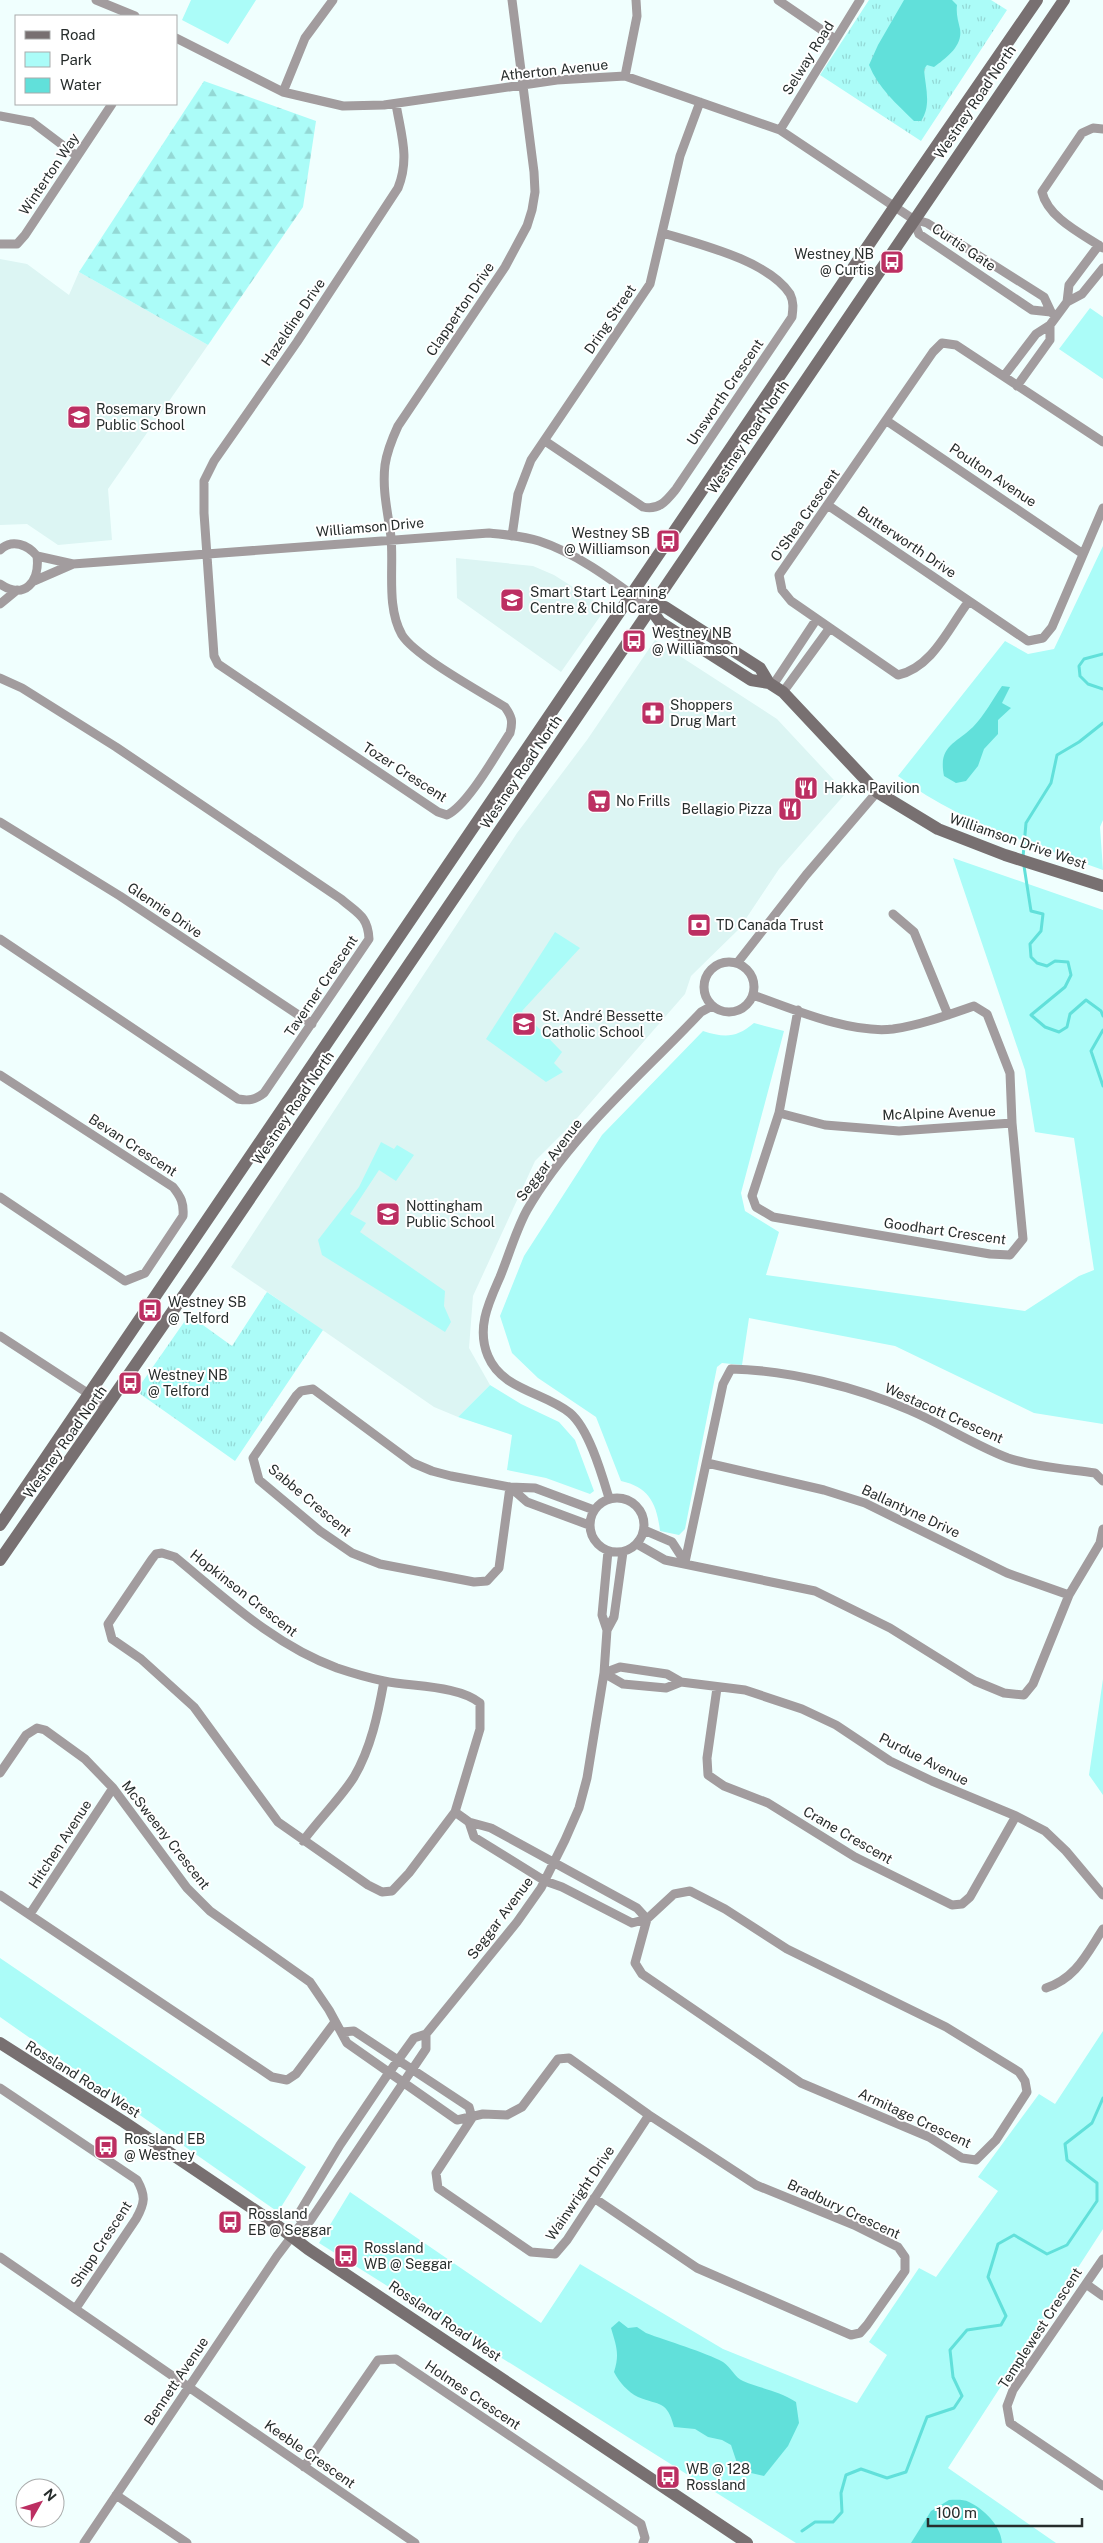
<svg xmlns="http://www.w3.org/2000/svg" width="1103" height="2543" font-family="'Public Sans',sans-serif">
<style>
.built{fill:#dcf5f3}
.grass{fill:url(#grass-tufts)}
.forest{fill:url(#forest-firs)}
.park{fill:#abfcf8}
.water{fill:#61e0da}
.lines{fill:none;stroke-linecap:round;stroke-linejoin:round}
.stream{stroke:#61e0da;stroke-width:3}
.street{stroke:#a29c9e;stroke-width:9}
.secondary{stroke:#787071;stroke-width:12}
.labels{text-anchor:middle;dominant-baseline:central;stroke-width:4;stroke-linejoin:round;paint-order:stroke}
.street-label{font-size:14px;fill:#272d2c;stroke:#fff}
.poi-label{font-size:14px;fill:#272d2c;stroke:#fff;text-anchor:start}
</style>
<defs>
<pattern id="grass-tufts" width="24" height="20" patternUnits="userSpaceOnUse" patternTransform="scale(1.25)"><rect width="24" height="20" fill="#abfcf8"/><path d="M3 7l-1-3M5 7V3M7 7l1-3M15 17l-1-3M17 17v-4M19 17l1-3" fill="none" stroke="#93d8d5"/></pattern>
<pattern id="forest-firs" width="22" height="20" patternUnits="userSpaceOnUse" patternTransform="scale(1.25)"><rect width="22" height="20" fill="#abfcf8"/><path d="M5 1l3.5 6h-7zM16 11l3.5 6h-7z" fill="#93d8d5"/></pattern>
</defs>
<rect width="100%" height="100%" fill="#f0fffe"/>
<path class="built" d="M0,259l27,5 42,31 10,-23 129,73 -100,144 4,51 -54,5 -31,-21 -27,1z
M456,558l77,8 21,9 52,33 -45,64 -104,-74z
M655,640l122,79 69,74 -67,76 -40,60 -48,47 -6,18 -114,131 -36,36 -62,135 -4,52 21,37 -32,32 -24,-10 -203,-140 286,-434 70,-93z"/>
<path class="grass" d="M869,0h122l16,10 -86,131 -101,-66z
M267,1292l56,38 -88,131 -99,-70 53,-76 43,31z"/>
<path class="forest" d="M204,81l112,40 -13,86 -95,138 -129,-73z"/>
<path class="park" d="M191,0h65l-28,44 -46,-24z
M1090,308l13,9v62l-44,-30z
M1103,546v274l-3,7 3,43c-71,-26 -144,-48 -205,-94l107,-135 23,13 26,-5z
M953,858l150,52v514l-69,-11 -139,-67 -146,-28 -7,47 -20,-2 -5,4 -32,162 -6,6 -19,-4c-3,-27 -11,-44 -39,-50l-25,-64 -58,-39 -26,-25 -12,-37 24,-60 78,-121 101,-104c22,7 33,7 51,-8l30,8 -43,162 4,18 34,21 -13,43 259,36 54,-35 15,-6 -20,-132 -39,-6 -10,-62z
M555,932l25,16 -58,63 40,41 -8,11 9,9 -17,10 -60,-43z
M381,1142l13,7 3,-4 17,10 -18,26 -17,-11 -29,44 16,9 -6,9 85,59 -1,15 7,16 -6,10 -123,-77 -4,-15 41,-53z
M490,1385l31,19 38,18 16,18 19,51 -4,3 -44,-16 -39,-8 5,-35 -54,-18z
M1103,1679v116l-14,-20z
M0,1958l306,209 -28,45 -278,-195z
M1103,2031v198l-155,239 108,75h-260l-477,-300 31,-51 191,131 39,-59 143,85 134,54 30,-48 -18,-13 50,-74 17,9 62,-86 -20,-14 61,-83 16,10z"/>
<path class="water" d="M904,0h48l5,5c-1,9 1,15 3,24 3,17 -14,29 -26,38l-7,-2 -3,4c1,17 8,36 -3,52h-7c-17,-17 -36,-33 -45,-56l9,-20z
M1002,686l8,1 -8,16 9,5 -13,12v14l-14,15 -6,17 -12,15 -10,2 -12,-7c-6,-30 11,-32 29,-49 11,-11 20,-28 29,-41z
M619,2321l9,7 9,-1 9,6c21,8 59,19 77,29 8,5 12,16 20,19 19,8 36,10 53,21l3,21 -11,23 -24,30 -13,-3 -14,-10 -6,-18 -9,-5 -14,-3 -13,-8 -21,-2c-7,-27 -14,-21 -36,-30 -10,-5 -19,-15 -24,-25 6,-18 2,-27 -3,-44z
M949,2500c6,0 14,-1 20,2 15,7 32,24 33,41h-91l20,-32z"/>
<g class="lines">
<path class="stream" d="M1103,654l-19,5 -5,7 1,10 8,8 15,5
M1023,857l3,-34 25,-40 6,-28 22,-13 24,-19
M1024,866l7,45 12,3 -2,17 -11,13 1,13 6,6 10,3 8,-5 13,1 3,13 -6,12 -34,28 14,12 14,5 8,-5 3,-13 16,-14 15,11 2,5
M1103,1030l-12,21 12,35
M802,2531l13,-9h18l9,-10 -1,-19 5,-18 15,-6 26,9 19,-6 21,-55 27,-9 8,-12 -9,-19 -3,-27 17,-20 34,-5 5,-9 -18,-39 10,-33 16,-9 33,19 20,-9 30,-44v-18l-30,-23 -2,-16 27,-21 11,-25"/>
<path class="street" d="M96,0l39,16
M778,0l57,39
M176,38l107,54 60,14 41,-1 173,-25 68,-4 155,54 133,89 14,4 117,74 7,15 5,5
M625,76l12,-60 -1,-16
M283,92l22,-54 28,-38
M396,104c5,31 14,54 2,84l-101,154 -83,119 -10,20v32l10,143 4,8 220,148 9,3c21,-10 49,-61 63,-82 3,-12 2,-16 -5,-26 -24,-15 -90,-51 -103,-72 -16,-28 -8,-67 -11,-98 -3,-24 -9,-47 -6,-72 2,-14 7,-26 13,-39l107,-159 22,-41 5,-16 3,-18 -1,-20 -22,-172
M0,116l32,6 45,34
M1103,129l-10,-1 -11,5 -40,59c6,26 40,42 61,56
M780,130l80,-130
M913,219l6,15 113,76 19,2
M0,244h17l8,-9 87,-131
M1067,302l2,-17 30,-40
M1004,376l32,-42 14,-9 17,-23 15,-8 21,-26
M1017,386l33,-46v-15
M887,421l196,133
M545,441l98,66c16,4 24,-7 33,-18l116,-172c1,-8 2,-15 -2,-23 -21,-33 -91,-50 -127,-61
M829,506l199,135 15,-3 9,-11 51,-119
M512,536l6,-42 13,-34 119,-176 30,-128 20,-54
M0,550c12,-12 28,-5 37,6 3,25 -12,45 -37,28
M37,556l36,8 416,-31c17,2 34,3 50,8 40,13 77,42 111,67
M34,581l39,-17
M969,601c-20,26 -36,66 -71,74l-107,-74 -9,-11 -3,-15 154,-223 9,-9 14,2 147,97
M0,604l17,-14
M0,678l22,10 94,59 225,152c16,14 27,17 28,40l-105,154c-9,7 -15,8 -26,6l-238,-160
M773,685l43,-65
M783,692l46,-63
M0,822l120,74 192,128
M893,914l21,18 34,83
M738,962l68,-87 71,-83
M704 987a25 25 0 1 1 50 0a25 25 0 1 1-50 0Z
M753,995c40,14 97,39 140,34 28,-4 55,-14 81,-23l13,8 23,59 2,50 11,116 -13,16 -20,-1 -217,-37 -17,-10 -4,-11 27,-83 19,-103
M0,1075l173,112c8,10 11,16 10,29l-38,57 -20,8 -125,-84
M779,1113l46,12 74,6 113,-8
M0,1336l89,58 17,14
M707,1463l117,27 41,13 142,70 62,22
M510,1487l-11,81 -12,13 -13,1 -94,-18 -28,-11 -32,-22 -61,-51 -6,-22 43,-62 5,-5 12,-2 100,74 19,8 19,5 59,11 25,1 59,22
M510,1487l17,15 62,23
M590 1525a27 27 0 1 1 54 0a27 27 0 1 1-54 0Z
M609,1498c-7,-23 -20,-69 -39,-85 -26,-21 -68,-23 -82,-57 -12,-28 1,-54 12,-79 9,-22 16,-47 27,-67 44,-76 115,-135 174,-198l11,-6
M644,1530l28,12 13,20
M637,1544l28,16 150,31 75,37 85,53 29,12 20,2 9,-11 36,-89 31,-52 3,-14
M162,1553l13,4c51,42 99,88 162,111 15,5 32,10 47,13 28,6 74,4 96,22v26l-25,83 -46,61 -17,18 -10,1 -14,-7 -90,-63 -84,-115 -53,-48 -29,-20 -4,-15 44,-65 4,-5z
M685,1562l38,-178 8,-15c57,1 126,18 178,41 33,14 65,35 99,48 27,9 59,11 87,15l8,8
M607,1630l7,-13 9,-65
M604,1673l16,-6 47,7 14,8 64,8 57,19 34,16 54,36 42,20 84,35 29,15 21,20 37,44
M604,1673l19,11 43,4 15,-6
M717,1688l-10,70 1,17 16,11 44,17 87,54 97,48 10,-1 8,-7 46,-81
M0,1773l26,-38 11,-7 8,2 40,29 28,29 74,100 23,23 100,71 19,28 18,33 110,77 26,-6 24,1 15,-8 36,-48 11,-1 80,57 107,70 98,40 44,22 7,10v14l-38,54 -7,8 -9,2 -154,-67 -103,-70
M455,1812l14,10 22,6 146,80 10,11
M469,1822l5,15 71,44 17,6 70,36 15,-4 27,-25 16,-3 35,18 62,40 159,78 73,45 6,9 2,11 -31,48 -20,20 -14,-2 -33,-21 -128,-54 -159,-109 -7,-11 12,-44
M303,1841c16,-22 37,-42 51,-64 17,-29 24,-63 30,-96
M0,1895l272,182 15,3 9,-6 39,-52
M30,1914l83,-126
M1046,1988c30,-10 40,-33 57,-59
M342,2032l12,-1 115,76 3,11
M0,2088l137,92c9,16 8,23 -1,39l-60,89
M472,2118l-36,55 2,15 93,64 24,2 12,-14 82,-125
M302,2223l-4,-8 42,-70 48,-71 26,-36 12,-4 91,-112 24,-34 24,-48 14,-32 8,-30 17,-105 3,-43 -5,-15 6,-64
M0,2257l415,286
M1103,2259l-90,131 -6,16 3,17 93,63
M1086,2284l17,12
M304,2467l74,-107 18,-1 245,165 4,14 -2,5
M116,2495l71,48
M84,2543l193,-287 25,-33 8,-2 116,-172v-15"/>
<path class="secondary" d="M650,608l10,14 91,58 18,3 14,9 94,100 61,37 67,26 98,31
M650,608l15,-1 95,61 9,15
M0,1525l895,-1319 142,-206
M0,1560l204,-294 860,-1266
M0,2043l124,79 150,101 34,26 439,294"/>
</g>
<defs>
<g id="bus-square" transform="scale(1.25)"><rect x="-9" y="-9" width="18" height="18" rx="4" fill="#bc2f62" stroke="#fff"/><path d="M-5-6H5V4H4V6H2V4H-2V6H-4V4H-5ZM-3.5-4V0h7V-4ZM-3.5 1.2v1.5H-2V1.2ZM2 1.2v1.5H3.5V1.2Z" fill="#fff"/></g>
<g id="school-square" transform="scale(1.25)"><rect x="-9" y="-9" width="18" height="18" rx="4" fill="#bc2f62" stroke="#fff"/><path d="M0-5L7-2L0 1L-7-2ZM-4 1L0 2.5L4 1V4Q0 6-4 4Z" fill="#fff"/></g>
<g id="pharmacy-square" transform="scale(1.25)"><rect x="-9" y="-9" width="18" height="18" rx="4" fill="#bc2f62" stroke="#fff"/><path d="M-2-6h4v4h4v4h-4v4h-4v-4h-4v-4h4Z" fill="#fff"/></g>
<g id="restaurant-square" transform="scale(1.25)"><rect x="-9" y="-9" width="18" height="18" rx="4" fill="#bc2f62" stroke="#fff"/><path d="M-5-6h1v4h1v-4h1v4h1v-4h1v5L-1.5 .5V6h-2V.5L-5-1ZM5-6V6H3V1.5H1.5Q1.5-4 5-6Z" fill="#fff"/></g>
<g id="supermarket-square" transform="scale(1.25)"><rect x="-9" y="-9" width="18" height="18" rx="4" fill="#bc2f62" stroke="#fff"/><path d="M-6-5.5h2.5l.6 2H6L4.5 2H-2.5L-4.4-4H-6ZM-1.5 3.2a1.3 1.3 0 1 0 .1 0ZM3 3.2a1.3 1.3 0 1 0 .1 0Z" fill="#fff"/></g>
<g id="bank-square" transform="scale(1.25)"><rect x="-9" y="-9" width="18" height="18" rx="4" fill="#bc2f62" stroke="#fff"/><path d="M-6-4H6V4H-6ZM0-2.3a2.3 2.3 0 1 0 0 4.6a2.3 2.3 0 1 0 0-4.6Z" fill="#fff"/></g>
</defs>
<g fill-rule="evenodd">
<use href="#bus-square" x="892" y="262"/>
<use href="#school-square" x="79" y="417"/>
<use href="#bus-square" x="668" y="541"/>
<use href="#school-square" x="512" y="600"/>
<use href="#bus-square" x="634" y="641"/>
<use href="#pharmacy-square" x="653" y="713"/>
<use href="#restaurant-square" x="806" y="788"/>
<use href="#supermarket-square" x="599" y="801"/>
<use href="#restaurant-square" x="790" y="809"/>
<use href="#bank-square" x="699" y="925"/>
<use href="#school-square" x="524" y="1024"/>
<use href="#school-square" x="388" y="1214"/>
<use href="#bus-square" x="150" y="1310"/>
<use href="#bus-square" x="130" y="1383"/>
<use href="#bus-square" x="106" y="2147"/>
<use href="#bus-square" x="230" y="2222"/>
<use href="#bus-square" x="346" y="2256"/>
<use href="#bus-square" x="668" y="2477"/>
</g>
<g class="labels">
<g class="street-label">
<text transform="translate(808 58) rotate(-58)">Selway Road</text>
<text transform="translate(554 70) rotate(-6)">Atherton Avenue</text>
<text transform="translate(975 102) rotate(-56)">Westney Road North</text>
<text transform="translate(49 174) rotate(-56)">Winterton Way</text>
<text transform="translate(964 247) rotate(34)">Curtis Gate</text>
<text transform="translate(460 309) rotate(-56)">Clapperton Drive</text>
<text transform="translate(610 319) rotate(-56)">Dring Street</text>
<text transform="translate(293 322) rotate(-56)">Hazeldine Drive</text>
<text transform="translate(725 392) rotate(-56)">Unsworth Crescent</text>
<text transform="translate(748 437) rotate(-56)">Westney Road North</text>
<text transform="translate(993 475) rotate(34)">Poulton Avenue</text>
<text transform="translate(805 515) rotate(-55)">O'Shea Crescent</text>
<text transform="translate(370 527) rotate(-5)">Williamson Drive</text>
<text transform="translate(907 542) rotate(34)">Butterworth Drive</text>
<text transform="translate(405 772) rotate(33)">Tozer Crescent</text>
<text transform="translate(521 772) rotate(-56)">Westney Road North</text>
<text transform="translate(1018 841) rotate(19)">Williamson Drive West</text>
<text transform="translate(165 910) rotate(34)">Glennie Drive</text>
<text transform="translate(321 986) rotate(-56)">Taverner Crescent</text>
<text transform="translate(293 1108) rotate(-56)">Westney Road North</text>
<text transform="translate(939 1113) rotate(-2)">McAlpine Avenue</text>
<text transform="translate(133 1145) rotate(33)">Bevan Crescent</text>
<text transform="translate(549 1160) rotate(-53)">Seggar Avenue</text>
<text transform="translate(945 1231) rotate(8)">Goodhart Crescent</text>
<text transform="translate(944 1413) rotate(24)">Westacott Crescent</text>
<text transform="translate(65 1442) rotate(-55)">Westney Road North</text>
<text transform="translate(310 1500) rotate(40)">Sabbe Crescent</text>
<text transform="translate(911 1511) rotate(25)">Ballantyne Drive</text>
<text transform="translate(244 1593) rotate(38)">Hopkinson Crescent</text>
<text transform="translate(924 1759) rotate(27)">Purdue Avenue</text>
<text transform="translate(166 1835) rotate(52)">McSweeny Crescent</text>
<text transform="translate(848 1835) rotate(30)">Crane Crescent</text>
<text transform="translate(60 1844) rotate(-57)">Hitchen Avenue</text>
<text transform="translate(500 1918) rotate(-53)">Seggar Avenue</text>
<text transform="translate(83 2079) rotate(32)">Rossland Road West</text>
<text transform="translate(915 2118) rotate(25)">Armitage Crescent</text>
<text transform="translate(580 2193) rotate(-56)">Wainwright Drive</text>
<text transform="translate(844 2209) rotate(25)">Bradbury Crescent</text>
<text transform="translate(101 2244) rotate(-57)">Shipp Crescent</text>
<text transform="translate(445 2321) rotate(34)">Rossland Road West</text>
<text transform="translate(1040 2328) rotate(-57)">Templewest Crescent</text>
<text transform="translate(176 2381) rotate(-56)">Bennett Avenue</text>
<text transform="translate(473 2395) rotate(34)">Holmes Crescent</text>
<text transform="translate(310 2454) rotate(35)">Keeble Crescent</text>
</g>
<g class="poi-label">
<text x="874" y="254" text-anchor="end">Westney NB<tspan x="874" dy="16">@ Curtis</tspan></text>
<text x="96" y="409">Rosemary Brown<tspan x="96" dy="16">Public School</tspan></text>
<text x="650" y="533" text-anchor="end">Westney SB<tspan x="650" dy="16">@ Williamson</tspan></text>
<text x="530" y="592">Smart Start Learning<tspan x="530" dy="16">Centre &amp; Child Care</tspan></text>
<text x="652" y="633">Westney NB<tspan x="652" dy="16">@ Williamson</tspan></text>
<text x="670" y="705">Shoppers<tspan x="670" dy="16">Drug Mart</tspan></text>
<text x="824" y="788">Hakka Pavilion</text>
<text x="616" y="801">No Frills</text>
<text x="772" y="809" text-anchor="end">Bellagio Pizza</text>
<text x="716" y="925">TD Canada Trust</text>
<text x="542" y="1016">St. André Bessette<tspan x="542" dy="16">Catholic School</tspan></text>
<text x="406" y="1206">Nottingham<tspan x="406" dy="16">Public School</tspan></text>
<text x="168" y="1302">Westney SB<tspan x="168" dy="16">@ Telford</tspan></text>
<text x="148" y="1375">Westney NB<tspan x="148" dy="16">@ Telford</tspan></text>
<text x="124" y="2139">Rossland EB<tspan x="124" dy="16">@ Westney</tspan></text>
<text x="248" y="2214">Rossland<tspan x="248" dy="16">EB @ Seggar</tspan></text>
<text x="364" y="2248">Rossland<tspan x="364" dy="16">WB @ Seggar</tspan></text>
<text x="686" y="2469">WB @ 128<tspan x="686" dy="16">Rossland</tspan></text>
</g>
</g>
<rect x="15" y="15" width="162" height="90" fill="#ffffff" stroke="#a9abab"/>
<rect x="25" y="31" width="25" height="8" fill="#787071" stroke="#a9abab"/>
<text x="60" y="40" font-size="15" fill="#272d2c">Road</text>
<rect x="25" y="52" width="25" height="15" fill="#abfcf8" stroke="#a9abab"/>
<text x="60" y="65" font-size="15" fill="#272d2c">Park</text>
<rect x="25" y="78" width="25" height="15" fill="#61e0da" stroke="#a9abab"/>
<text x="60" y="90" font-size="15" fill="#272d2c">Water</text>
<g transform="translate(40 2503) rotate(51)"><circle r="24" fill="#ffffff" stroke="#a9abab"/>
<path d="M0-4L9 19L0 12L-9 19Z" fill="#bc2f62"/>
<text y="-8" font-size="14" font-weight="bold" text-anchor="middle" fill="#272d2c">N</text>
</g>
<path d="M928 2518v8h154v-8" fill="none" stroke="#272d2c" stroke-width="2.5"/>
<text x="936" y="2518" font-size="15" fill="#272d2c" stroke="#ffffff" stroke-width="4" paint-order="stroke">100 m</text>
</svg>
